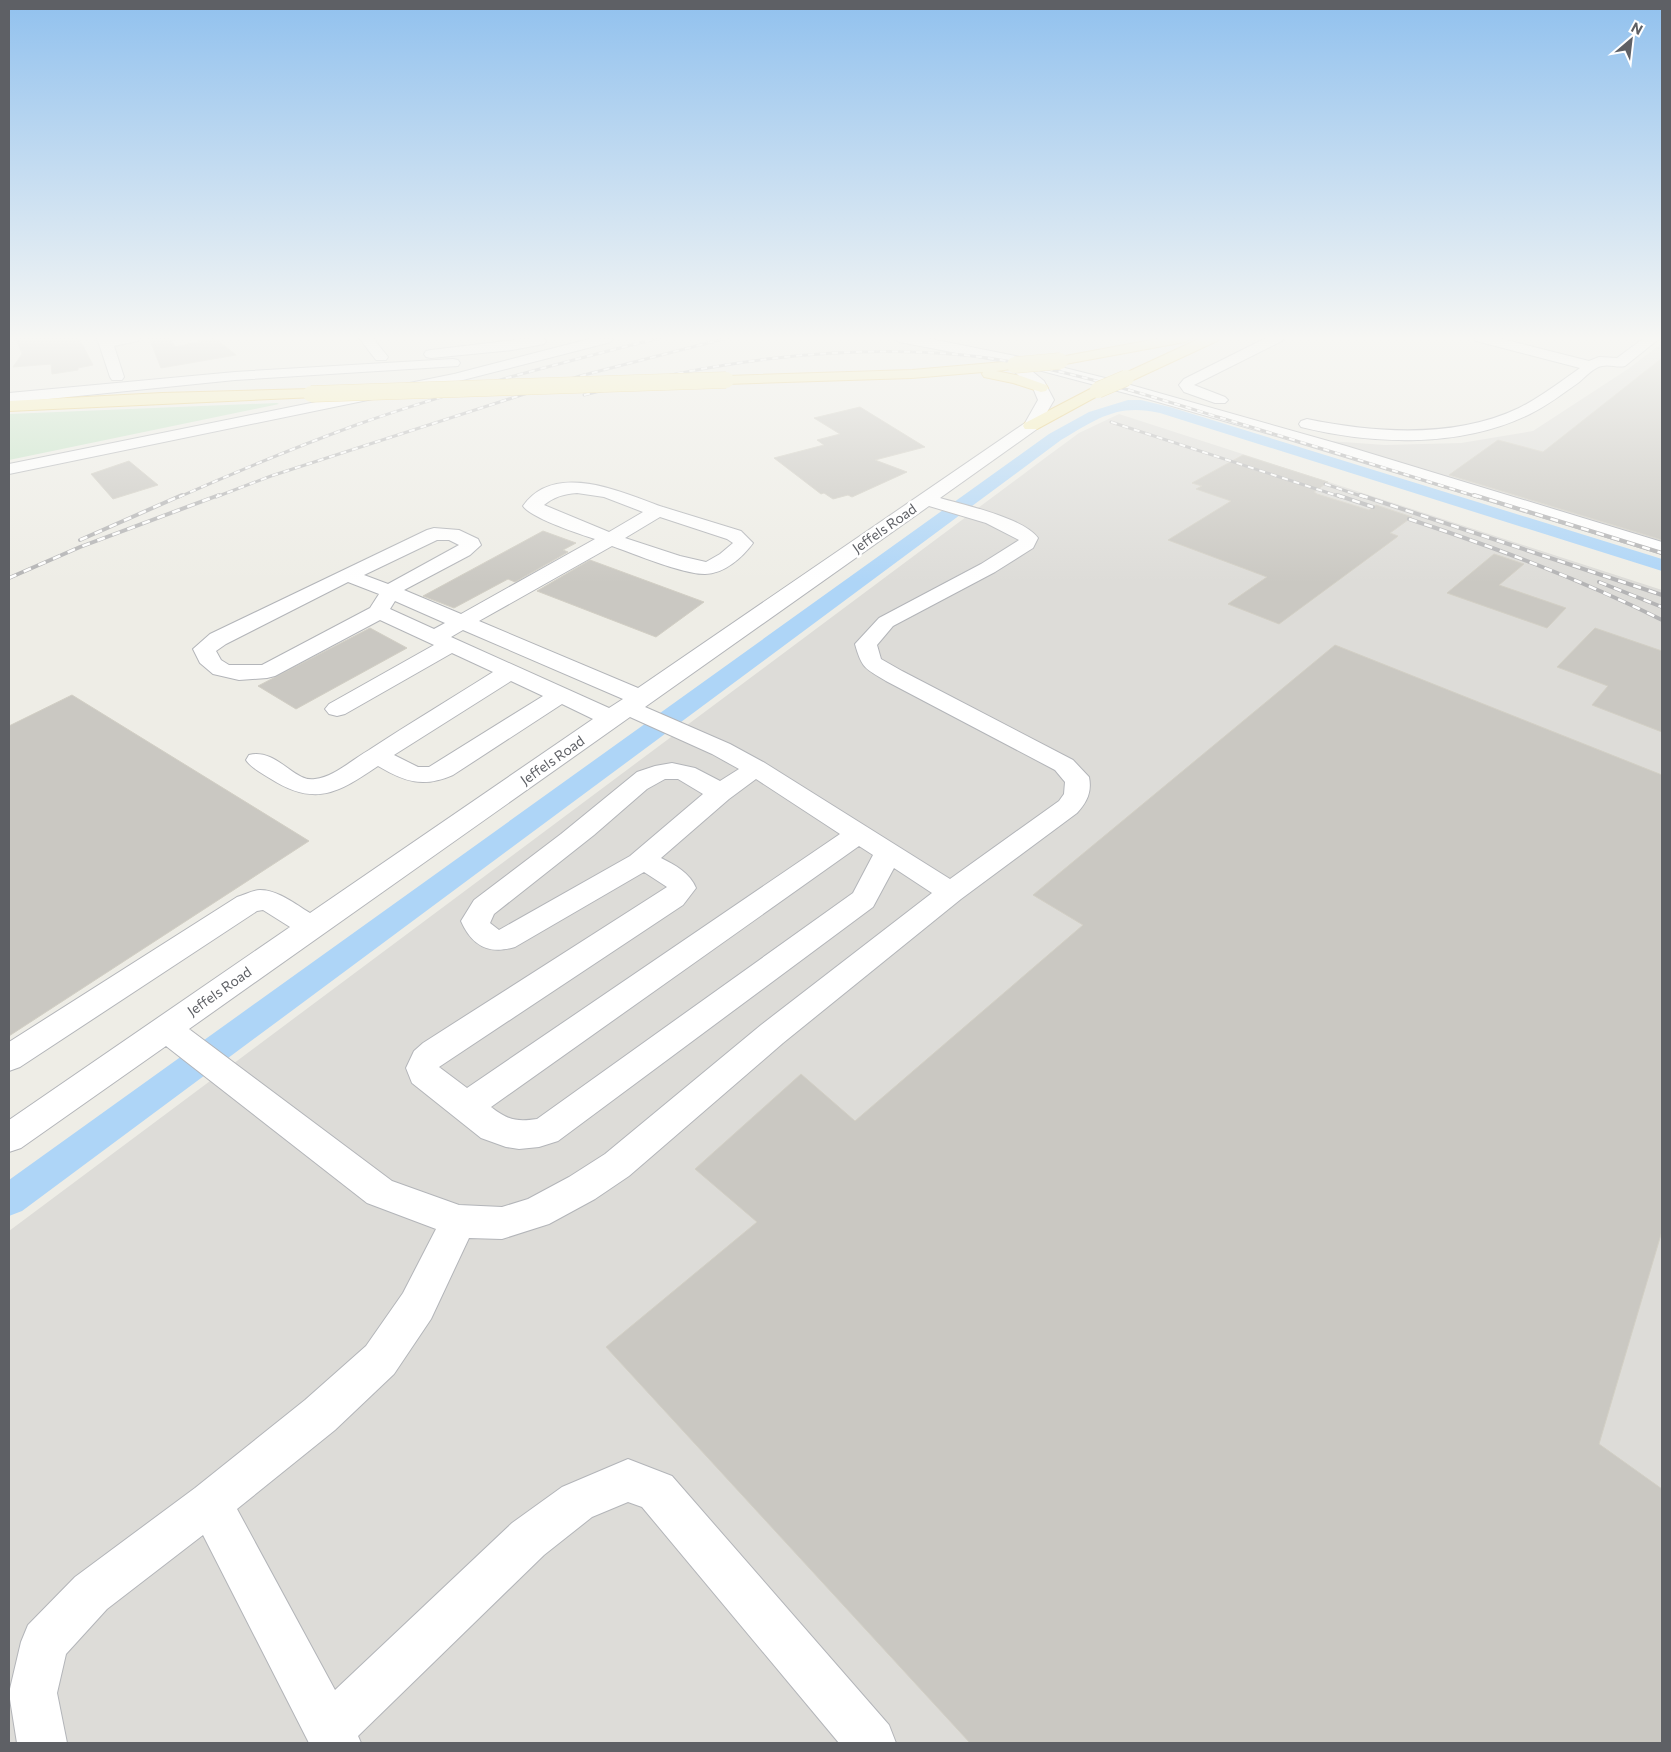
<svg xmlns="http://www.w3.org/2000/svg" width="1671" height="1752" font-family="Commissioner,sans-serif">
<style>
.industrial{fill:#dddcd8}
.green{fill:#c5e3c6}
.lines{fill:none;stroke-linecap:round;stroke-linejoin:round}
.canal{fill:#aed5f7;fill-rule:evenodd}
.building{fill:#cac8c2;stroke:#d2cfc5}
.minor-casing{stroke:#b3b5b9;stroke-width:2}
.major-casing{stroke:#e3c56a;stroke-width:2}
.minor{fill:#fff;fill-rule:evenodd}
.major{fill:#f7eeb2;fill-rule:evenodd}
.rail-far1-casing{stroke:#b4b4b5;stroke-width:3}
.rail-casing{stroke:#b4b4b5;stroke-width:4}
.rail-far1{stroke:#fff;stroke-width:2;stroke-dasharray:6;stroke-linecap:butt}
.rail{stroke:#fff;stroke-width:2.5;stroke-dasharray:8;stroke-linecap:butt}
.major-bridge-casing{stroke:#e3c56a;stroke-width:17;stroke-linecap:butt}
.major-bridge{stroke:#f7eeb2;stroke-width:16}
.labels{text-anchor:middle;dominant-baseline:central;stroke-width:5;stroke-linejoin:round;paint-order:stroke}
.street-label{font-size:14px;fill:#5e6065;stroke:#fff}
</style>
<rect width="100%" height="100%" fill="#eeede6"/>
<path class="industrial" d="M1662,343v200l-347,-103 70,5 76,-2 72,-12 95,-62z
M1119,414l543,176v1153h-1653v-512l1036,-773 34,-25z"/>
<path class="green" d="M277,403l2,1 -270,56v-46z"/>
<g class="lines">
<path class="canal" d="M1128,400h13l29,7 492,152v12l-502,-158c-43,-10 -63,6 -99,27l-1039,771 -13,5v-36l1040,-746 40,-22z"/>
</g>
<path class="building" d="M16,338h63l14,27 -15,3v2l-26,4 -1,-10 -38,3 9,-13z
M149,338h22l4,9 40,-9 21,17 -75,13z
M1662,358v182l-213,-65 49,-35 45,12z
M860,407l65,40 -50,13 32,12 -55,25 -4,-2 -15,4 -9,-6 -3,1 -47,-36 50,-13 -7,-5 23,-6 -26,-16z
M1243,455l85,27 -14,10 3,2 52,16 7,-5 36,12 -22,16 8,3 -1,1 -118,87 -51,-20 39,-27 -99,-37 63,-39 -35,-12 6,-3 -10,-3z
M129,461l29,24 -45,14 -22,-25z
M543,531l33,12 -13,7 5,2 -53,30 -7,-3 -54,29 -31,-12z
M1494,554l30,10 -25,21 67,23 -19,20 -100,-35z
M590,560l114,42 -48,35 -119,-46z
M370,628l37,20 -111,61 -38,-23z
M1595,628l67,23v81l-70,-27 16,-19 -51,-19z
M1335,645l327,130v456l-63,213 63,45v254h-692l-364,-396 151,-125 -62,-53 106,-95 54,47 228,-196 -50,-30z
M72,695l237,146 -300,195v-310z"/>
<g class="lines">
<g class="minor-casing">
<path id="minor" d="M97,338h43l-2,3 -24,5 10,31 -2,3h-10l-2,-3z
M359,338h14l15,19 -2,3h-10z
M532,338h12l2,3 -2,3 -32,6 -81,8 -5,-1 -2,-3 2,-3 5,-1z
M593,338l20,1 -2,3 -156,40 -446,92v-10l445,-90z
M892,338h33l16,3 84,17 88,22 233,66 316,96v12l-382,-117 -136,-39 -117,-31 17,14 10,19 -17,29 -97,69c24,7 84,20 98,40l-5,10 -38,24 -102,54 -16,19 4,14 21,12 171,89 16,17c3,15 -2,25 -12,36l-116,86 -178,144 -154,133 -34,23 -46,25 -47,15 -33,-1 -38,81 -37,55 -59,56 -98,79 98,181 177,-167 50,-36 66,-28 44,17 217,249 7,18h-57l-197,-236 -14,-5 -36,15 -48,38 -186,181 3,7h-52l-106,-208 -96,74 -41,45 -9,39 10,50h-50l-8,-50 12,-51 7,-17 47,-48 120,-89 110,-88 61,-54 37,-53 33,-64 -69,-26 -201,-157 -145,102 -12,4v-32l281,-193 -27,-17 -6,1 -237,156 -11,4v-29l228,-145c7,-2 16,-7 23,-7 18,0 35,14 50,23l283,-194 -31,-15 -109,71c-30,13 -48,7 -75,-9 -40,27 -63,41 -107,13 -9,-6 -20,-11 -25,-19l3,-5c28,-7 45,28 66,24 19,-2 38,-20 54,-29 41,-27 83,-52 124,-78l-41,-19 -107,61 -8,2 -8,-2 -4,-5 4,-5 105,-59 -54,-25 -105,56 -8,2 -28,2 -26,-6 -13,-11 -7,-14 17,-15 217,-104 7,-2 25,2 19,9 3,6 -11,10 -66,35 57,24 134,-75c-16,-5 -64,-21 -72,-33 32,-46 100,-13 140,1 26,8 52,16 78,24l12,12c-10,14 -29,31 -48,31 -23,0 -70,-20 -93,-28l-133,75 159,67 387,-265 13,-23 -5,-12 -23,-20 -2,-3 1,-2 -110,-21zM577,493l27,4 39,15 -34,20 -65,-27c10,-8 19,-11 33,-12zM929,506l57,17 33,17 -38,24 -102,54 -24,26c7,25 10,24 31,37l169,89 10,12 -1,12 -5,7 -109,78 -185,-116 -35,-19 -85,-37zM660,517l67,22 6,4 -13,11 -14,8 -26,-6 -55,-18zM437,540h12l10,5 -71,39 -24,-9zM348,582l31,12 -9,14 -108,57h-33l-8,-5 -5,-9 10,-7zM395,601l50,22 -11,6 -44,-20zM463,630l160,69 -14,9 -158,-71zM511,681l32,15 -114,71h-11l-24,-12zM630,717l82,37 27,15 -19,12 -25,-13 -23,-5 -17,3 -18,6 -76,62 -87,66 -13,21c11,25 28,34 54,26l129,-75 23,15 -244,156 -9,8 -8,17 6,15 69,55 25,9 13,2 20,-2 19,-6 315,-234 21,-39 38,25 -171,132 -156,129 -36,23 -41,22 -26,8 -43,-2 -67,-24 -203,-152zM665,779h13l25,15 -73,62 -131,74 -9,-7 4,-9 100,-79 53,-46zM756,779l84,55 -373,254 -28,-21 244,-162 13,-17c-6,-15 -21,-23 -35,-30l68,-59zM859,846l14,9 -20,38 -316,226c-21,3 -29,1 -46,-12z
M1266,338h18l-2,3 -88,44 31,12 3,3 -3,3h-10l-31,-11 -5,-7 5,-6z
M1474,338h24l91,23 10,-4 18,1 27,-20h16l-35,28c-8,2 -15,-2 -23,0 -8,1 -18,12 -24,17 -16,11 -31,23 -48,31 -69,34 -156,31 -229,13l-2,-3 2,-3 6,-2c68,14 147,20 212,-11 22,-11 41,-26 61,-40l-104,-27z
M453,359l5,1 2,3 -2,3 -223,14 -226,23v-10l226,-21z"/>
</g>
<g class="major-casing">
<path id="major" d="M1162,338h30l-7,4 -125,23 -5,-1 -2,-3 2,-3 5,-1z
M1201,338h18l-2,3 -86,40h-10l-2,-3 2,-3z
M1015,361l5,1 2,3 -2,3 -24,3 25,5 25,9 2,3 -2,3 -5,1 -28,-9 -29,-6 -2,-3 1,-2 -71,6 -186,6 -5,-1 -2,-3 2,-3 5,-1 186,-6z
M1098,385l5,2 3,3 -3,3 -66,36h-12l-2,-3 2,-3z
M311,389l5,2 3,3 -3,3 -307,14v-10l153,-8z"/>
</g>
<use href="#minor" class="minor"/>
<use href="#major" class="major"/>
<g class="rail-far1-casing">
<path id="rail-far1" d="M584,395c124,-32 250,-52 379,-40 87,9 171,36 255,62 87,26 173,53 260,80
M1111,422l230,75
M1325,484l39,13
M179,497c59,-26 117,-50 177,-72 99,-35 201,-61 303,-87
M216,497l55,-21 309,-100 147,-38"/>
</g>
<g class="rail-casing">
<path id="rail" d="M1337,495l36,12
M1360,495l302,100
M1474,495l188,58
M1409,519c87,29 171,60 253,101
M80,540l102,-45
M9,578l71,-31 139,-52
M1599,582l63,25"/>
</g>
<use href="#rail-far1" class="rail-far1"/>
<use href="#rail" class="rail"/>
<g class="major-bridge-casing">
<path id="major-bridge" d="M1015,365l45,-4
M1098,390l28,-12
M311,394l415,-14"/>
</g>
<use href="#major-bridge" class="major-bridge"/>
</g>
<linearGradient id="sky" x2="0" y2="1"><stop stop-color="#91c1ee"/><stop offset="0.58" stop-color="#f7f7f4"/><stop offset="1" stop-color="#f7f7f4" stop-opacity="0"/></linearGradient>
<rect width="1671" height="583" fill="url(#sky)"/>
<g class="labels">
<g class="street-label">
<text transform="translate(884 528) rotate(-35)">Jeffels Road</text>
<text transform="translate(552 760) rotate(-35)">Jeffels Road</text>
<text transform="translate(219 991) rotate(-35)">Jeffels Road</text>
</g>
</g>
<rect width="1671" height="1752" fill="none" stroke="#5e6065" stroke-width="20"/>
<g transform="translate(1631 40) rotate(28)" stroke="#ffffff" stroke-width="4" paint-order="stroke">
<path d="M0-4L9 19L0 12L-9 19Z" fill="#5e6065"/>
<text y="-8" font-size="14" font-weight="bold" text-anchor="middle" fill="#5e6065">N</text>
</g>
</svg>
